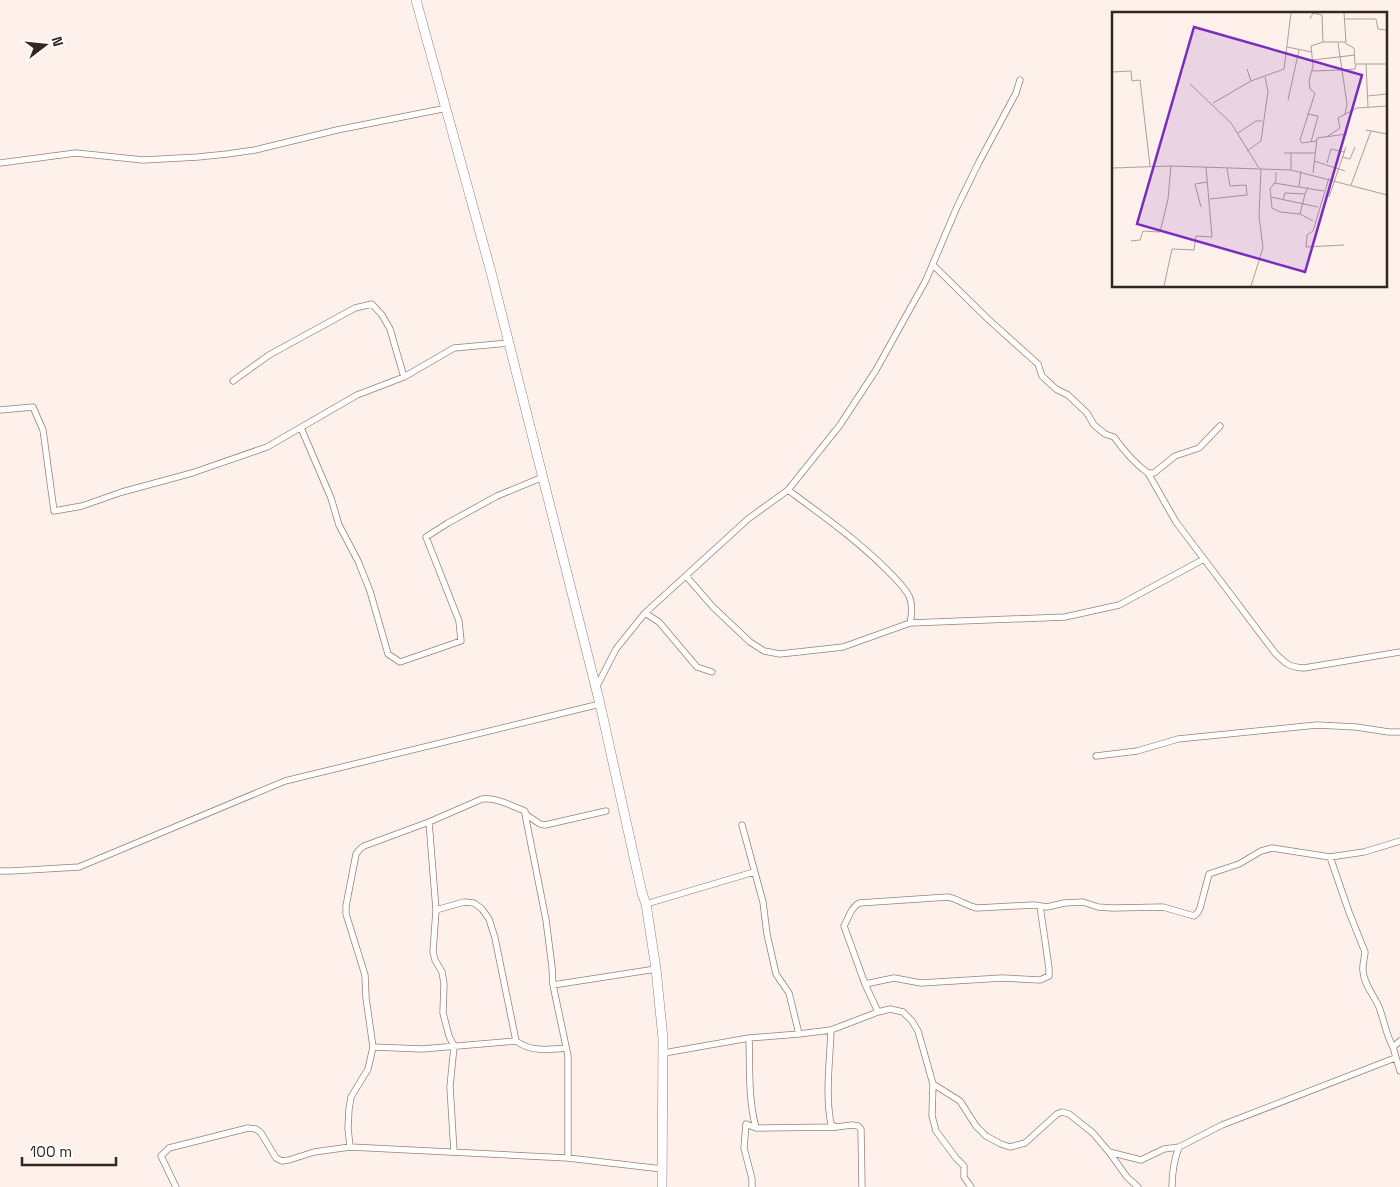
<svg xmlns="http://www.w3.org/2000/svg" width="1400" height="1187" font-family="'Space Grotesk',sans-serif">
<style>
.lines{fill:none;stroke-linecap:round;stroke-linejoin:round}
.street-casing{stroke:#9e7f73;stroke-width:7}
.secondary-casing{stroke:#9e7f73;stroke-width:10}
.street{stroke:#fff;stroke-width:5.5}
.secondary{stroke:#fff;stroke-width:9}
.inset-road{fill:none;stroke:#ada09a;stroke-width:1}
.view{fill:#7b2cbf;fill-opacity:0.15;stroke:#7b2cbf;stroke-width:2.5}
.inset-edge{fill:none;stroke:#342722;stroke-width:2.5}
</style>
<rect width="100%" height="100%" fill="#fef0ea"/>
<g class="lines">
<g class="street-casing">
<path id="street" d="M0,163l76,-10 67,7 55,-3 29,-3 28,-4 82,-20 110,-22
M933,265l56,55 49,44 4,12 14,13 12,6 19,18 7,12 11,9 9,3c10,14 20,26 34,36h6l21,-17 24,-8 21,-22
M233,381l36,-26 86,-47 17,-4 10,11 8,14 14,48
M0,410l33,-3 10,23 11,81 28,-5 40,-14 70,-19 75,-26 90,-52 47,-18 50,-29 55,-5
M301,428l30,70 8,27 19,36 12,30 18,63 12,8 61,-21 -2,-20 -33,-84 22,-14 49,-27 46,-19
M1148,473l28,49 99,131c11,11 14,14 29,15l96,-16
M788,490c34,25 69,50 99,80 8,8 17,16 22,26 4,9 3,18 1,27
M686,576l27,31 37,35 14,9 16,3 63,-7 67,-24 155,-6 54,-12 85,-46
M645,613l14,9 38,45 15,5
M596,688l20,-39 29,-36 103,-94 40,-29 52,-65 36,-55 50,-90 31,-73 22,-45 37,-69 4,-13
M1096,756l41,-5 41,-12 139,-14 39,2 33,5h11
M525,814l21,106 6,47 1,18 15,71v102
M429,822l7,88 -3,42 2,8 7,12 2,12 -1,29 6,23 5,10 -4,41 4,65
M742,825l21,77 4,32 9,40 13,19 10,41
M1330,857l19,55 16,40c0,6 -3,12 -2,19 1,14 11,24 16,36 5,13 7,28 14,40
M0,871h11l68,-4 206,-86 315,-77
M646,904l108,-32
M436,910l28,-8 10,1 8,6 7,10 6,19 21,103c15,11 32,9 50,7
M865,984l29,-6 27,5 81,-5 38,2 9,-4v-8l-9,-62
M553,985l103,-16
M878,1012l-13,-28 -21,-58c5,-9 6,-17 15,-23l89,-6c10,2 19,9 29,11l57,-3 13,2 17,-4 19,-1 15,5 15,1 50,-1 31,9 4,-4 2,-4 9,-34 30,-10 22,-13 11,-3 58,9 34,-5 36,-11
M831,1030c-1,31 -6,64 0,94l5,3
M749,1038c1,30 -1,61 7,90l-10,-4 -2,24 8,31v8
M1400,1041l-7,6 7,24
M373,1047l49,2 94,-8
M664,1053l85,-15 50,-4 32,-4 47,-18 12,-3 13,3 9,9 6,10 15,53 -1,32 4,15 20,27 8,8v11l7,10
M933,1084l27,17 16,25 10,10 15,8 9,3 15,-4 32,-29 5,-2 7,2 24,19 16,19 18,25 11,10
M756,1128l80,-1 16,-2 6,1 3,3 1,58
M350,1147l-2,-19 1,-19 2,-12 17,-28 5,-22 -7,-49 -1,-23 -19,-61v-8l10,-52 4,-5 4,-3 65,-24 53,-23c15,-2 29,7 43,12v3l15,10 5,1 61,-14
M1109,1152l32,8 23,-11 15,-2 43,-22 173,-67
M176,1187l-15,-31 8,-8 79,-20 8,1 5,4 15,25 6,3 7,-1 25,-8 36,-5 218,11 94,11
M1172,1187c0,-14 2,-27 7,-40"/>
</g>
<g class="secondary-casing">
<path id="secondary" d="M416,0l75,272 109,432 42,189 4,11 10,65 7,70 -1,148"/>
</g>
<use href="#street" class="street"/>
<use href="#secondary" class="secondary"/>
</g>
<g transform="translate(1112 12)">
<rect width="275" height="275" fill="#fef0ea"/>
<path class="inset-road" d="M198,7l3,-6 9,2 1,27 -12,4 2,20 -4,15 1,8 5,4 -15,47 2,3 14,-2M233,7h31l2,10 8,1M211,30h23l-2,-29M226,31l9,61 -2,10M233,31l9,5 1,16M175,35l25,5M201,48l42,-5M254,52l2,43M231,58l12,-1 1,-5h31M200,59l30,-1M0,60l19,-1 1,10 8,-1 10,86M139,69l33,-12 7,-56M78,72l41,39 28,45M255,84l20,-2M176,88l11,-50M101,91l38,-22 -4,-12M195,102l11,2 -7,26M254,118l21,4M126,121l18,-12h6M216,124l12,-8 -2,-10 19,-10 30,-2M135,139l14,-10 7,-50 -3,-14M172,141h31M179,141v17M230,145l8,2 5,-12M202,149l31,10M215,151l4,-14 13,3M0,156l59,-2 120,4 96,25M164,160v9l-6,8 2,19 8,4 20,2 13,7M201,161l4,-35 30,-4M217,166l-16,53 -6,4 -1,12 38,-2M162,171l50,8M239,173l20,-54M187,174l2,-15M159,185l47,10M217,185l17,-50M98,187l37,-4 -1,-10 -16,1 -3,-18M171,188l2,-7 20,1 3,-7M89,195l-6,-23 12,-2M188,202l5,-20M19,229l9,-1 3,-9 17,1 8,-33 3,-33M52,274l8,-37 22,1 2,-14 16,1 -6,-70M139,274l12,-38 -4,-32 2,-47"/>
<path class="view" d="M82,15l168,48 -57,197 -168,-48z"/>
<rect width="275" height="275" class="inset-edge"/>
</g>
<g transform="translate(45 45) rotate(74)" stroke="#ffffff" stroke-width="4" paint-order="stroke">
<path d="M0-4L9 19L0 12L-9 19Z" fill="#342722"/>
<text y="-8" font-size="14" font-weight="bold" text-anchor="middle" fill="#342722">N</text>
</g>
<path d="M22 1157v8h94v-8" fill="none" stroke="#342722" stroke-width="2.5"/>
<text x="30" y="1157" font-size="15" fill="#342722" stroke="#ffffff" stroke-width="4" paint-order="stroke">100 m</text>
</svg>
